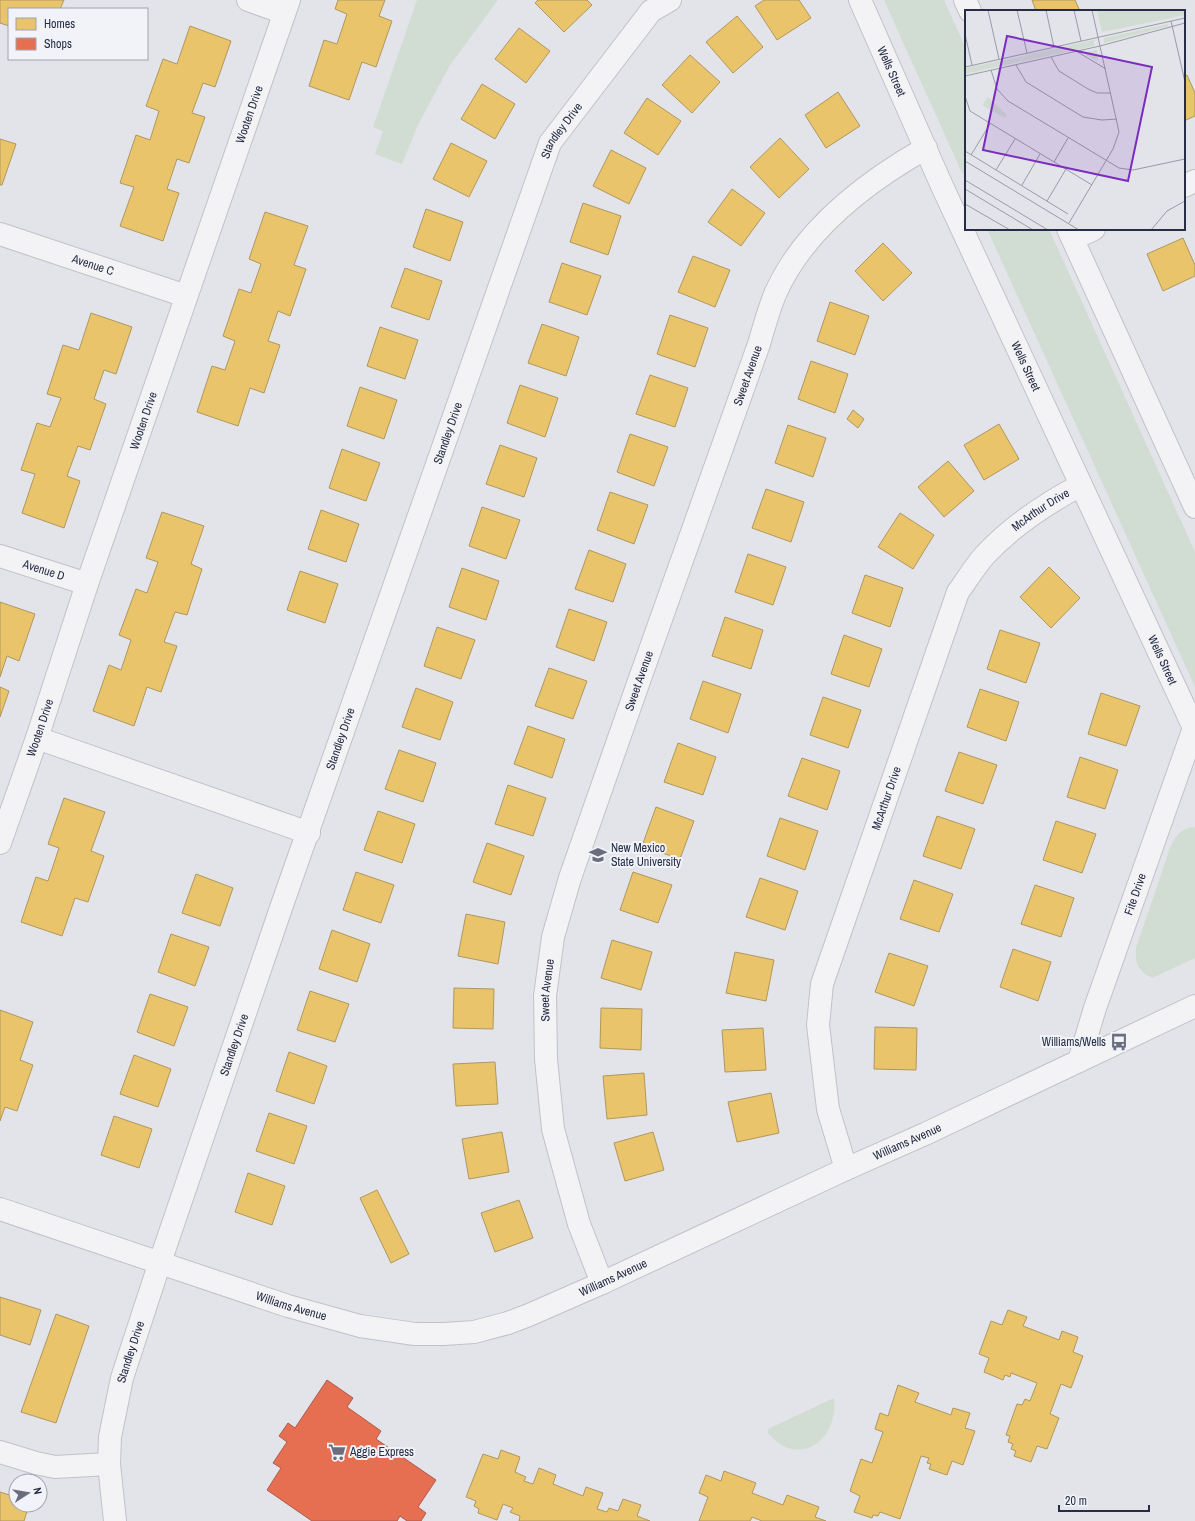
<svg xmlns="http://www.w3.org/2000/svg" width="1195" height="1521" font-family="'Archivo Narrow',sans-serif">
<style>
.green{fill:#d1dcd3}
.homes{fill:#e9c46a;stroke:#af975f}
.shops{fill:#e76f51;stroke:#ad5b4d}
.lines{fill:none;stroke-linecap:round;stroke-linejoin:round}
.minor-casing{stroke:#c1c2c7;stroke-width:24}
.minor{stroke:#f3f3f5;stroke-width:22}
.labels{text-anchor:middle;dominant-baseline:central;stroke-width:4;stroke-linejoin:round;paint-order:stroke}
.street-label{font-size:12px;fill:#272d45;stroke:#f1f3f8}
.poi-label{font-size:12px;fill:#272d45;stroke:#f1f3f8;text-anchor:start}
.inset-road{fill:none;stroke:#989ba7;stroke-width:1}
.view{fill:#7b2cbf;fill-opacity:0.15;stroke:#7b2cbf;stroke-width:2}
.inset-edge{fill:none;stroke:#272d45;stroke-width:2}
</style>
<rect width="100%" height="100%" fill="#e3e4e9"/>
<path class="green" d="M417,0h81l-48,65 -32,60 -16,39 -27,-10 8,-23 -10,-4z
M884,0h60l22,49v126l-4,-2z
M987,229h62l146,323v135z
M1195,827v131l-43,20c-14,-7 -17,-14 -16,-30l35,-103c6,-11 11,-17 24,-18z
M834,1398c5,42 -36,72 -66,35v-4z"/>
<path class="homes" d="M0,0h64l-4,9h-51v17l-9,-3z
M338,0h47l-6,16 13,5 -16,46 -14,-5 -13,38 -40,-14 15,-46 13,4 10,-30 -12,-5z
M538,0h49l5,5 -28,27 -29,-29z
M764,0h35l12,18 -34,22 -22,-34z
M1032,0h43l5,11h-44z
M737,16l26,31 -30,26 -27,-31z
M190,26l41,15 -16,46 -12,-4 -11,30 13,4 -16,46 -12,-4 -10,30 12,4 -16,48 -43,-15 14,-39 -14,-4 16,-48 14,5 9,-29 -13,-5 17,-47 14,5z
M519,28l31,23 -24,32 -31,-24z
M690,55l30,27 -28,31 -30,-28z
M1187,75l8,18v23l-11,5v-44z
M482,84l33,20 -20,35 -34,-20z
M838,92l22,34 -34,22 -21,-33z
M647,98l34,23 -23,34 -34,-22z
M780,138l29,31 -30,29 -29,-31z
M0,139l16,5 -14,41h-2z
M451,143l36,18 -18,36 -36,-18z
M611,150l35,18 -17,36 -36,-18z
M732,189l33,24 -24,33 -33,-24z
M583,203l38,13 -13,39 -38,-13z
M426,209l37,13 -13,39 -37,-14z
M265,212l43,14 -14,39 12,4 -16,47 -12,-5 -10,30 12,4 -16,48 -14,-5 -12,38 -41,-14 15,-46 13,4 10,-29 -12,-5 16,-47 12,4 10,-29 -12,-5z
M1183,238l12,27v11l-32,15 -16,-37z
M883,243l29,30 -29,28 -28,-30z
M693,256l37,14 -15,37 -37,-15z
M562,263l39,13 -14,39 -38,-13z
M405,268l37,13 -13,39 -38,-13z
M830,302l39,14 -14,39 -38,-14z
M91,313l41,14 -16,47 -12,-4 -10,29 12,5 -16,46 -12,-4 -11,30 13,5 -16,47 -42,-15 13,-39 -14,-4 16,-47 13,4 11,-29 -14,-4 16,-49 16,5z
M670,315l38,13 -13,39 -38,-13z
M542,324l37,13 -13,39 -38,-13z
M380,327l38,13 -13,39 -38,-13z
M811,361l37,13 -13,39 -37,-14z
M650,375l38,13 -13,39 -39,-13z
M520,385l38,13 -13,39 -38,-14z
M360,387l37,13 -13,39 -37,-13z
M853,410l11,9 -6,9 -11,-9z
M999,424l20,35 -35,21 -20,-35z
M788,425l38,13 -13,39 -38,-14z
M630,434l38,13 -14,39 -37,-14z
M500,445l37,13 -13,39 -38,-13z
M342,449l38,14 -14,38 -37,-13z
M948,461l26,30 -30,26 -26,-30z
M766,489l38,13 -13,40 -39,-14z
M610,492l38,13 -14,39 -37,-14z
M482,507l38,13 -14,39 -37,-13z
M321,510l38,14 -13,38 -38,-13z
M162,512l42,14 -13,38 11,5 -15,46 -12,-3 -11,30 13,4 -16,46 -14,-5 -13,39 -41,-15 16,-46 12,5 10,-30 -12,-5 17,-46 11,4 11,-31 -12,-4z
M900,513l34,22 -21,34 -35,-22z
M589,550l37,14 -13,38 -38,-13z
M748,554l38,13 -13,38 -38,-13z
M1049,567l31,31 -29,30 -31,-31z
M462,568l37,13 -13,39 -37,-13z
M300,571l38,13 -13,39 -38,-13z
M865,575l38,13 -13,39 -38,-14z
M0,602l35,12 -16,47 -12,-5 -7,21z
M569,609l38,13 -13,39 -38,-14z
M725,617l38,13 -12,39 -39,-13z
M437,627l38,13 -14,39 -37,-13z
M1000,630l40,13 -14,40 -39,-14z
M844,635l38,14 -13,38 -38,-13z
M549,668l38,13 -14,38 -38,-13z
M703,681l38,13 -13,39 -38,-14z
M0,687l9,4 -9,26z
M416,688l37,14 -13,38 -38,-13z
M980,689l39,13 -13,39 -39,-14z
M1101,693l39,13 -14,40 -38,-12z
M823,697l38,13 -13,38 -38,-13z
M528,726l37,13 -13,39 -38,-14z
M678,743l38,14 -13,38 -39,-13z
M399,750l37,13 -13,39 -38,-13z
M959,752l38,13 -14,39 -38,-13z
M1080,757l38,13 -13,39 -38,-12z
M802,758l38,13 -13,39 -39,-14z
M508,785l38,13 -13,38 -38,-12z
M64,798l41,14 -14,39 13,5 -16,46 -13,-4 -13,38 -41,-14 15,-45 12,4 11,-33 -11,-4z
M656,807l38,14 -14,38 -38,-13z
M378,811l37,13 -13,39 -38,-13z
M937,816l38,13 -14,40 -38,-13z
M780,818l38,13 -13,39 -38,-14z
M1056,821l40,13 -14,39 -39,-13z
M487,843l37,13 -13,39 -38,-13z
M356,872l38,13 -13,38 -38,-13z
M633,872l39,13 -14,38 -38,-13z
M196,874l37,14 -13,38 -38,-13z
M760,878l38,13 -13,39 -39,-13z
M914,880l39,14 -14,38 -39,-13z
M1035,885l39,13 -13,39 -40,-13z
M466,914l39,8 -7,42 -40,-8z
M332,930l38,14 -13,38 -38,-13z
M171,934l38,13 -14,39 -37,-14z
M612,940l40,12 -11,38 -40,-12z
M1013,949l38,13 -13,39 -38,-14z
M735,952l39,8 -8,41 -40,-8z
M889,953l39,13 -14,40 -39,-14z
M454,988l40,1 -1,40 -40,-1z
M310,991l39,13 -14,38 -38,-12z
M150,994l38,13 -14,39 -37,-14z
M601,1008l41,1 -1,41 -41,-2z
M0,1010l33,12 -13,38 13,5 -16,46 -12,-4 -5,14z
M875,1027l42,1 -1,42 -42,-1z
M763,1028l3,42 -41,2 -3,-42z
M289,1052l38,14 -13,38 -38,-13z
M134,1055l37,14 -13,38 -38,-13z
M495,1062l3,42 -42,2 -3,-42z
M644,1073l3,42 -40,4 -4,-43z
M771,1093l8,40 -42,9 -9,-40z
M269,1113l38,13 -13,38 -38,-13z
M114,1116l38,13 -13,39 -38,-13z
M502,1132l7,40 -40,7 -7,-40z
M653,1132l11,38 -39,11 -11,-38z
M248,1173l37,13 -13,39 -37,-13z
M377,1190l32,64 -18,9 -31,-65z
M519,1200l14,38 -38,14 -14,-39z
M0,1297l41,13 -11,35 -30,-10z
M1008,1310l19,7 -4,9 36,14 3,-9 16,6 -5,15 10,4 -12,32 -10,-4 -11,30 9,4 -12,31 -10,-3 -6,16 -17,-6 2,-5 -5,-2 2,-5 -5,-2 2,-6 -4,-1 11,-31 5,1 3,-6 5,2 7,-18 -26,-10 -1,4 -5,-2 -2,5 -19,-8 5,-14 -10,-4 12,-33 11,4z
M56,1314l33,12 -33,97 -35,-11z
M898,1385l21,8 -4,9 36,13 2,-7 17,5 -5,15 10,3 -12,34 -11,-4 -5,14 -18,-6 2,-5 -4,-1 2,-5 -8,-2 -21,63 -20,-7 -2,4 -5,-1 -1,3 -18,-6 6,-16 -10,-5 11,-32 11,4 11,-31 -8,-3 5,-16 8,3z
M501,1450l19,7 -5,15 11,5 -2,4 9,3 6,-16 17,7 -3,9 30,12 3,-9 17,6 -6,16 10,3 2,-4 9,3 5,-12 18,6 -4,11 13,5h-131l1,-5 -10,-4 3,-4 -10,-4 -6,16 -19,-7 1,-4 -5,-3 2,-5 -10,-4 17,-43 15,5z
M724,1471l32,12 -4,10 31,12 4,-10 32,12 -4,10 11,4h-64l-10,-4 -2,4h-51l9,-24 -9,-4 7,-18 15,6z
M0,1492l16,5v8h13l-5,16h-24z"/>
<path class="shops" d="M327,1380l26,18 -6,9 34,24 -5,8 60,41 -18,27 8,6 -5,8h-14l-7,-5 -3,5h-85l-45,-31 14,-22 -8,-5 14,-21 -8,-6 9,-13 7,5z"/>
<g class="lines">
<g class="minor-casing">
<g id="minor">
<path d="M248,0l36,13"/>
<path id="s1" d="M860,0l82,186 253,544"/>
<path d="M965,0l5,11"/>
<path d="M1184,186l11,-5"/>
<path d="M1068,229l127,278"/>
<path id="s2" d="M0,234l186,62"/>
<path d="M1073,239l21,-10"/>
<path id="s3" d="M0,556l87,28"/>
<path d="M37,738l272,95"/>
<path id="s4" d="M0,843l37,-105 50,-154 202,-584"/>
<path id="s5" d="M1079,1061l16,-53 99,-280"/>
<path id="s6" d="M846,1169l-18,-60 -10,-84 4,-41 136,-392c9,-12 17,-26 27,-37 28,-30 60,-51 96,-70"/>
<path id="s7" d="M0,1209l288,97 72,20 55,8h29l30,-2 34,-9 21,-8 73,-32 244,-114 79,-35 270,-128"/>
<path id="s8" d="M602,1283l-23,-59 -26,-95 -7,-70 -1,-63 8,-59 17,-59 69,-197 120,-337c5,-17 10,-36 17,-52 29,-64 90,-110 150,-144"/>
<path d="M0,1452l36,11 19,4 54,-3"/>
<path id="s9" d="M115,1521l-6,-57 1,-27 12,-59 38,-116 122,-357 268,-762 101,-132 19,-11"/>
</g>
</g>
<use href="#minor" class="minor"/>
</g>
<defs>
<g id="university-bare" transform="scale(1.38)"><path d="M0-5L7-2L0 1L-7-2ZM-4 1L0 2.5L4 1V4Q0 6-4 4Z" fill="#696d7e" stroke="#f1f3f8" stroke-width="2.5" paint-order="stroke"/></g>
<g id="bus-bare" transform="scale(1.38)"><path d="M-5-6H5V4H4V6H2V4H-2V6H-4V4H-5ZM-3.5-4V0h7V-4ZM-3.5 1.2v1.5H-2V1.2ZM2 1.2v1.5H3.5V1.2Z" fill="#696d7e" stroke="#f1f3f8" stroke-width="2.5" paint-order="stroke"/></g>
<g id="supermarket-bare" transform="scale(1.38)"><path d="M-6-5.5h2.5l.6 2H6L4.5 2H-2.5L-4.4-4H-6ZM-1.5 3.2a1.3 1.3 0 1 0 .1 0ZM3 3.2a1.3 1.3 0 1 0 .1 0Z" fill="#696d7e" stroke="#f1f3f8" stroke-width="2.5" paint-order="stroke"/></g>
</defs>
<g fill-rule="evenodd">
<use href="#university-bare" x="598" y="855"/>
<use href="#bus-bare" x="1119" y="1042"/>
<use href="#supermarket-bare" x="337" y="1452"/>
</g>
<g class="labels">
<g class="street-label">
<text stroke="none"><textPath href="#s1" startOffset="78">Wells Street</textPath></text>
<text stroke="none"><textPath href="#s4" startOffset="770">Wooten Drive</textPath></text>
<text stroke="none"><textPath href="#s9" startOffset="1468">Standley Drive</textPath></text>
<text stroke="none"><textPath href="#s2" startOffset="98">Avenue C</textPath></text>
<text stroke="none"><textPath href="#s1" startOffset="402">Wells Street</textPath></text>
<text stroke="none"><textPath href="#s8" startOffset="949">Sweet Avenue</textPath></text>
<text stroke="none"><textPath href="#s4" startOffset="446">Wooten Drive</textPath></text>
<text stroke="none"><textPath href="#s9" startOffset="1144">Standley Drive</textPath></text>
<text stroke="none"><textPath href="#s6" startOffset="721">McArthur Drive</textPath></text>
<text stroke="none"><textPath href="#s3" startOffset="46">Avenue D</textPath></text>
<text stroke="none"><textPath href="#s1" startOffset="726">Wells Street</textPath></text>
<text stroke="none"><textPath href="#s8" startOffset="625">Sweet Avenue</textPath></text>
<text stroke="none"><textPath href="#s4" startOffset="122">Wooten Drive</textPath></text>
<text stroke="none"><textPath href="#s9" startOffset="820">Standley Drive</textPath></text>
<text stroke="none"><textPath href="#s6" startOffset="385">McArthur Drive</textPath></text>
<text stroke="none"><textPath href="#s5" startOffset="176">Fite Drive</textPath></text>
<text stroke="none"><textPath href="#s8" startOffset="301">Sweet Avenue</textPath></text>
<text stroke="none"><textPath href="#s9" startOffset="496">Standley Drive</textPath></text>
<text stroke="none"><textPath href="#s7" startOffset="967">Williams Avenue</textPath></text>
<text stroke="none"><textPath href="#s7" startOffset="643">Williams Avenue</textPath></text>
<text stroke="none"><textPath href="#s7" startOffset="307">Williams Avenue</textPath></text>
<text stroke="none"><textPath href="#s9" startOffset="172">Standley Drive</textPath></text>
</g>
<g class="poi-label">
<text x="611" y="848">New Mexico<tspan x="611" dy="14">State University</tspan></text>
<text x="1106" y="1042" text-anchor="end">Williams/Wells</text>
<text x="350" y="1452">Aggie Express</text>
</g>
</g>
<g transform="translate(965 10)">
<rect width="220" height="220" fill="#e3e4e9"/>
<path d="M132,0h88v5l-83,17zM203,14v2l-64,17v-5zM129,30v6l-74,16 5,-7zM132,40l1,11 -12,-6v-3zM59,46l-5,6 -54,12v-6zM23,87l19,18 -2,3 -23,-13z" fill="#d1dcd3"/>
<path class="inset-road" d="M23,0l11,49M52,0l10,43M81,0l8,37M109,0l7,31M206,11l14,61M0,24l7,31M111,41l30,18M86,47l8,14 29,18 9,4h14M51,55l10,17 57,35 19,3 15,-1M0,57l220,-49M26,60l6,19 11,12 111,67 14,2 52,-11M0,66l135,-30 85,-23M0,86l5,15 122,74M0,141l103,63M6,145l19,-31M0,151l114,69M89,152l14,-24M31,160l19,-31M0,170l83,50M57,175l18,-31M0,179l68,41M82,191l19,-32M0,194l45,26M104,213l44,-74 6,-17 -27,-122M186,220l16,-19 18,-10"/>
<path class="view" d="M42,26l145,31 -24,114 -145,-31z"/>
<rect width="220" height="220" class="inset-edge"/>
</g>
<rect x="8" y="8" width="140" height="52" fill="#f1f3f8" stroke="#a0a4b0"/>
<rect x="16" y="18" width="20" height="12" fill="#e9c46a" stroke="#a0a4b0"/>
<text x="44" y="28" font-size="12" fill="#272d45">Homes</text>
<rect x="16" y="38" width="20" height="12" fill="#e76f51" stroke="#a0a4b0"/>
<text x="44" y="48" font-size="12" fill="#272d45">Shops</text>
<g transform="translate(28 1493) rotate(78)"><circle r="19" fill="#f1f3f8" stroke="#a0a4b0"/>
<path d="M0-3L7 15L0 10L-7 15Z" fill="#696d7e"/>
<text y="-6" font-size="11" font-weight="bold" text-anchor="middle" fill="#272d45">N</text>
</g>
<path d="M1059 1505v6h90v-6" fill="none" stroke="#272d45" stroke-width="2"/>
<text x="1065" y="1505" font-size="12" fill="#272d45" stroke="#f1f3f8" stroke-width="3" paint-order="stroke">20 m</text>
</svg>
